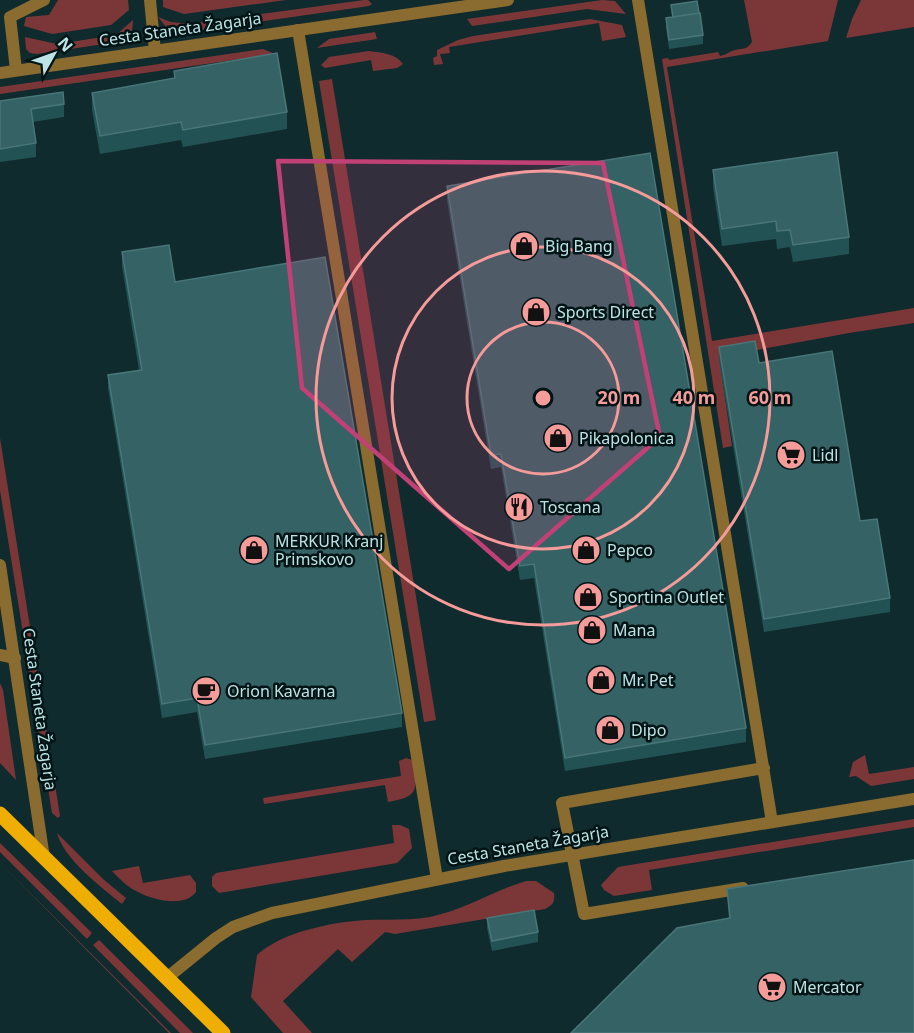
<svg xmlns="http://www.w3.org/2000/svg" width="914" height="1033" font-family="'Noto Sans',sans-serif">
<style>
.green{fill:#7b3738}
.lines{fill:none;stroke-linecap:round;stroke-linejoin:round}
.lane{stroke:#8a6b30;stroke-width:12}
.street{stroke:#8a6b30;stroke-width:12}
.primary{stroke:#efae04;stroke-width:15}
.wall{fill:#235255}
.building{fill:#346265;stroke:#497679;stroke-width:1.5}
.marked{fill:#c14177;fill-opacity:0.2;stroke:#c14177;stroke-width:4.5;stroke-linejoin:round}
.ring{fill:none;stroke:#f59b99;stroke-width:3}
.labels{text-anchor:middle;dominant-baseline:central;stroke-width:5;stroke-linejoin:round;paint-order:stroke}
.street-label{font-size:16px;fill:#bce4e6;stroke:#001315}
.poi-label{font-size:16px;fill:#bce4e6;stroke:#001315;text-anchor:start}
.centre{fill:#f59b99;stroke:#001315;stroke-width:3}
.ring-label{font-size:18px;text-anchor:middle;font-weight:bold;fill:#f59b99;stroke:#001315;stroke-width:5;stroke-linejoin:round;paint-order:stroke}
</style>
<rect width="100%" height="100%" fill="#102b2d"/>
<path class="green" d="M58,0h70l1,10 -18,15 -59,9 -28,-8 2,-9 23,-2z
M163,0h123l-102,14 -21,-7z
M364,0h4l4,4 -3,2 -187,27 -15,-5 -9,-11 13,5 18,2z
M602,0l13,1 11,13 -39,-5 -115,17 -5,-7z
M744,0h94l-10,41 -161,26 45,274 202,-33v15l-65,10 -130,24 13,89 -9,2 -61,-389 6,-1 1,2 49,-8 2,4c6,-1 10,-5 15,-6 8,-2 12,0 17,-8z
M861,0h53v27l-68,11 6,-19z
M590,19l32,6 4,12 -24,4 -3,-18 -150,24 1,6 -10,1 3,10 -9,1 -1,-7 4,-2v-6l21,-10 15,-4z
M133,20l-1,11 -10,9 -5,2 -80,12 -7,-1 -4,-4 -1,-12 32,7 59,-9z
M375,32l2,7 -60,9 12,-9z
M263,49l12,5 -275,40v-7z
M369,51c13,2 26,2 34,13l-6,4 -24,3 -2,-11 -46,8 -4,-3 8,-8z
M332,79l104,641 -12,2 -105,-641z
M0,438l60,378 -2,2 -6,-5 -52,-323z
M0,683l3,7 13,90 -16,-17z
M865,755l4,19 45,-7v12l-43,7 -15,-10 -7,1 4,-15z
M406,758l6,2c5,28 9,37 -24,42l-3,-17 -121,19 -1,-6 138,-22 -2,-15z
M914,819v8l-265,43 3,20 -38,6 -10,-6 -3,-5 17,-18z
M392,825h8l9,4 3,19 -15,15 -178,30 -7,-7v-9l4,-4 178,-30z
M57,833l46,46 23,19 -4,6c-21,-17 -58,-45 -65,-71z
M0,843l92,90 -5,6 -87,-87z
M0,863l171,170h-2z
M139,866l4,17 47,-8 6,8v9c-12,16 -43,8 -58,0 -11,-5 -18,-13 -26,-21z
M526,881h10l18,12c1,9 -1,12 -9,16l-150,25 -10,-2 -33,30 -14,-13 -55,52 29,32h-29l-32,-36 6,-42c25,-23 75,-33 109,-35 21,-1 43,1 64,-3 34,-7 63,-26 96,-36z
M99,940l84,83 10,10h-13l-87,-88z"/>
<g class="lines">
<path class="lane" d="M150,0l5,51
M638,0l134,822
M298,30l139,849
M16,70l-6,-53 34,-17
M0,655l15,3
M743,888l-159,26 -22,-111 202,-35"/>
<path class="street" d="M0,73l508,-73
M0,565l44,293
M168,977l48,-39 17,-11 39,-14 232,-47 410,-67"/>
<path class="primary" d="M0,814l223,219"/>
</g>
<path class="wall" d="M671,5l32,30v9l-34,5 -3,-22v-9l6,-1z
M174,71l113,41v17l-104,18 -2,-7 -81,14 -8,-44v-17l82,-14z
M0,101l64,3v13l-31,5 3,21v14l-36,5z
M713,170l136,67v17l-56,8 -3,-15 -13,2 -1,-10 -54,7 -9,-59z
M447,186l299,542v14l-181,29 -31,-193 -14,2 -19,-113 -10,2 -44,-269z
M122,252l53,30 227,431v14l-197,32 -8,-47 -35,6 -54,-330v-13l31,-5 -17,-104z
M719,347l40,16 101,158 30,77v14l-126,20 -45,-271z
M914,860l-185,59 -2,-30z
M487,918l51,14v10l-46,9 -5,-23z"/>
<path class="building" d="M697,1l2,12 -26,4 -2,-12z
M700,13l3,22 -34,5 -3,-22z
M277,53l10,59 -104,18 -2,-8 -81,14 -8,-43 83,-15 -1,-7z
M63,92l1,12 -33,5 5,34 -36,6v-48z
M837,152l12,85 -56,8 -3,-15 -13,1 -1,-10 -54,8 -9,-59z
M650,153l96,575 -181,30 -31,-194 -14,2 -19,-112 -10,1 -44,-269z
M169,245l6,37 150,-25 77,456 -197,32 -8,-47 -35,6 -54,-329 34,-5 -20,-118z
M755,341l4,22 73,-12 28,170 17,-2 13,79 -126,21 -45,-272z
M914,860v173h-343l106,-105 53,-10 -3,-29z
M534,910l4,22 -46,9 -5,-23z"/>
<path class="marked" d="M278,161l325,2 57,274 -151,132 -207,-181z"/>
<g class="ring">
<circle cx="543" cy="398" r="76"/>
<circle cx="543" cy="398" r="151"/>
<circle cx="543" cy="398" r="227"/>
</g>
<defs>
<g id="shop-disc" transform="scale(1.5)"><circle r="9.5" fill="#f59b99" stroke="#001315"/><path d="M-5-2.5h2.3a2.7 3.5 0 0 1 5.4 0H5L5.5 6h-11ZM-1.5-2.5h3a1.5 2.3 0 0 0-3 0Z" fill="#111"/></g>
<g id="supermarket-disc" transform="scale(1.5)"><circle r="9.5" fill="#f59b99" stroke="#001315"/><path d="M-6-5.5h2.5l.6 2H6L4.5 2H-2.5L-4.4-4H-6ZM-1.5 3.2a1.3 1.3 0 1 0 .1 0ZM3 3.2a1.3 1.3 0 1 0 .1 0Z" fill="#111"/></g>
<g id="restaurant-disc" transform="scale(1.5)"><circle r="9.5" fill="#f59b99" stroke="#001315"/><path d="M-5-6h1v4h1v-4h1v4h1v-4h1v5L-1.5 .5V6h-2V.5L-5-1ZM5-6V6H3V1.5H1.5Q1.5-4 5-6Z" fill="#111"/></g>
<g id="cafe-disc" transform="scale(1.5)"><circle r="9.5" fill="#f59b99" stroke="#001315"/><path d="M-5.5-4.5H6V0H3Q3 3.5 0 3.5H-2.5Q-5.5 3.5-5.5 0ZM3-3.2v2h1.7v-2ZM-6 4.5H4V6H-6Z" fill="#111"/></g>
</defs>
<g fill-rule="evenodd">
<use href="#shop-disc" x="524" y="246"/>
<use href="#shop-disc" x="536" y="312"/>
<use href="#shop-disc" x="558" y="438"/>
<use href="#supermarket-disc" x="791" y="455"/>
<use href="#restaurant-disc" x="519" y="507"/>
<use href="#shop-disc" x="254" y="550"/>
<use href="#shop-disc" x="586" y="550"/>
<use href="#shop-disc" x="588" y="597"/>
<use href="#shop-disc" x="592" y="630"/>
<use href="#shop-disc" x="601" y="680"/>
<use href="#cafe-disc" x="206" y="691"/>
<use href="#shop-disc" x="610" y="730"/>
<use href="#supermarket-disc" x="772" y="987"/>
</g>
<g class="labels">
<g class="street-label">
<text transform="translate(180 29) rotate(-8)">Cesta Staneta Žagarja</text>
<text transform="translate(40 709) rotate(82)">Cesta Staneta Žagarja</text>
<text transform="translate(528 845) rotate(-10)">Cesta Staneta Žagarja</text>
</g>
<g class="poi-label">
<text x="545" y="246">Big Bang</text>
<text x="557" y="312">Sports Direct</text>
<text x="579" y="438">Pikapolonica</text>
<text x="812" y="455">Lidl</text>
<text x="540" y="507">Toscana</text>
<text x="275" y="541">MERKUR Kranj<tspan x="275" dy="18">Primskovo</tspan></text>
<text x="607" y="550">Pepco</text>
<text x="609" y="597">Sportina Outlet</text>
<text x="613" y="630">Mana</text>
<text x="622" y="680">Mr. Pet</text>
<text x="227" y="691">Orion Kavarna</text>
<text x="631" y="730">Dipo</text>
<text x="793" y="987">Mercator</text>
</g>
</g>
<circle cx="543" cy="398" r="9" class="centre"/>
<g class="ring-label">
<text x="619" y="404">20 m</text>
<text x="694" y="404">40 m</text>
<text x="770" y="404">60 m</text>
</g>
<g transform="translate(54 54) rotate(50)" stroke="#001315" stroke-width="4.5" paint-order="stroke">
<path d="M0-4.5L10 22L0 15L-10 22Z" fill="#bce4e6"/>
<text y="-9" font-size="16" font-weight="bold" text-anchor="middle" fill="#bce4e6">N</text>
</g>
</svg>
